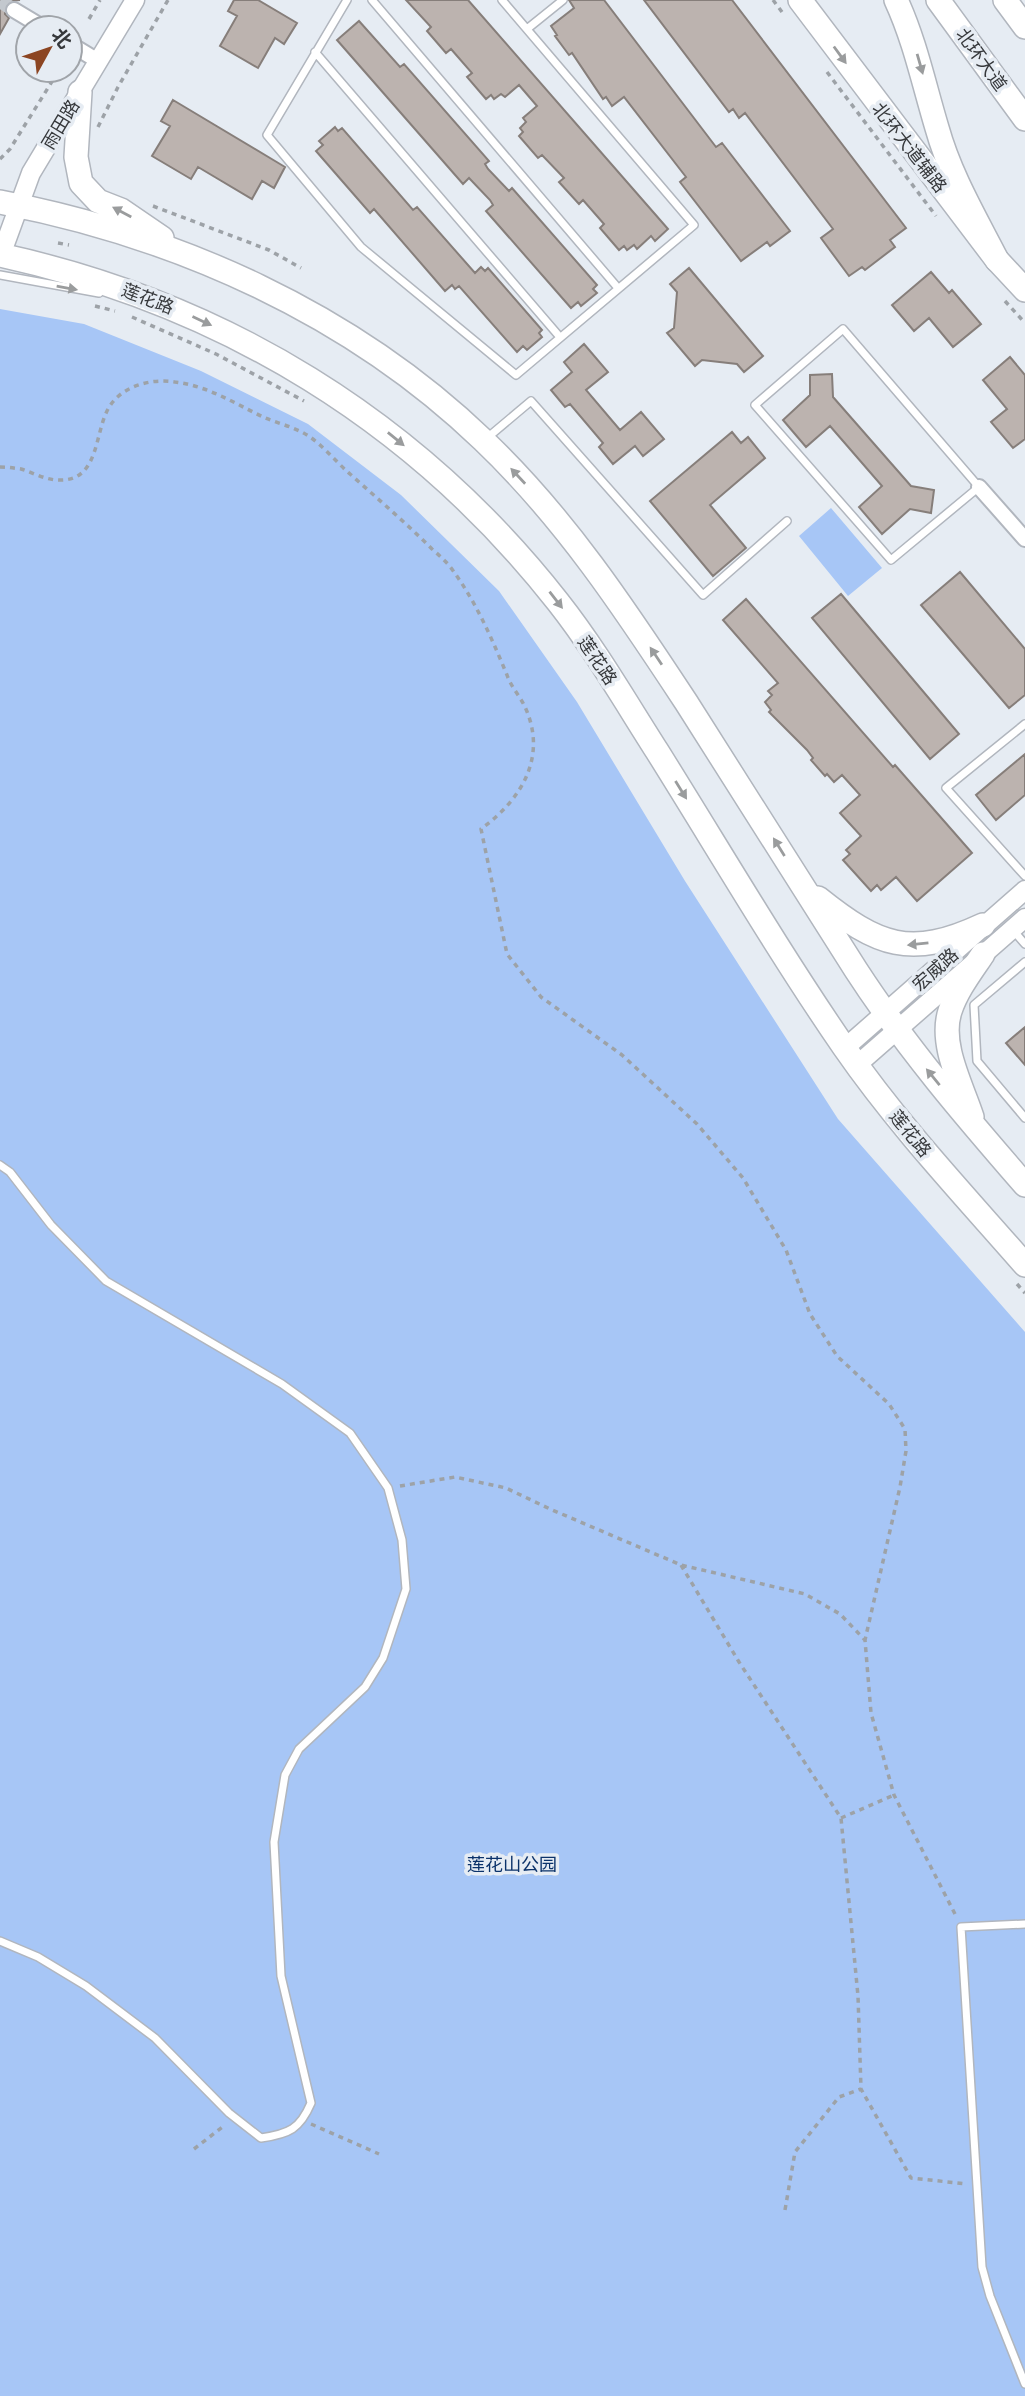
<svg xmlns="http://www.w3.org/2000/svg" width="1025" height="2396" font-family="Manrope,'Noto Sans SC',sans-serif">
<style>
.green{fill:#a7c6f6}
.building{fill:#bcb3af;stroke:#867e7a;stroke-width:2}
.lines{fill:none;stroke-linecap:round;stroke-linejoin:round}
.minor-tunnel{stroke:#c3c8ce;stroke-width:14;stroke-dasharray:14 7;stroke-linecap:butt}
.service-casing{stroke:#b1b6be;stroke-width:10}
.minor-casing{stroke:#b1b6be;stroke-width:18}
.tertiary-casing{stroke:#b1b6be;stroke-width:21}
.primary-casing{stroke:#b1b6be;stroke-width:26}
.trunk-casing{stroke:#b1b6be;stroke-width:26}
.path{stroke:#9da2a7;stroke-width:3.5;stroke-dasharray:5 5;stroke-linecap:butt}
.service{stroke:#fff;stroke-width:7}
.minor{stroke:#fff;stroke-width:14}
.tertiary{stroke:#fff;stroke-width:18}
.primary{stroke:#fff;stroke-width:23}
.trunk{stroke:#fff;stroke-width:23}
.oneway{fill:#9a9c9d}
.labels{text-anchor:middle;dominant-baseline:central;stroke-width:7;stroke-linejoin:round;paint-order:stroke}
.street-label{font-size:18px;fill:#36383b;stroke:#e6ecf3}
.park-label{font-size:18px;fill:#0b326a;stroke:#e6ecf3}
</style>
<rect width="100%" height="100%" fill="#e6ecf3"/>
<path class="green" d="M0,309l84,15 117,47 107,53 93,71 98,96 78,111 108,179 153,238 187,213v1064h-1025z
M831,508l51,60 -34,28 -49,-60z"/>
<path class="building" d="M0,0h20l-10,1 -5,5v8l4,4 -9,16z
M234,0h24l39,23 -13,21 -9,-6 -17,30 -38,-22 17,-30 -9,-5z
M406,0h62l200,229 -13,12 -4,-5 -14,13 -3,-4 -7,5 -3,-4 -5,4 -19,-22 4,-4 -21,-24 -4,4 -20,-22 5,-4 -22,-23 -4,3 -19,-22 4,-4 -3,-4 6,-6 -3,-4 14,-12 -18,-21 -14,12 -4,-3 -7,5 -3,-4 -5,4 -19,-22 5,-4 -21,-24 -5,4 -19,-22 4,-4z
M569,0h35l112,147 6,-4 68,88 -20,15 -3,-4 -26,19 -61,-79 6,-5 -62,-80 -12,9 -6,-9 -3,2 -31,-46 -3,2 -14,-19 2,-1 -6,-9 23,-18z
M644,0h88l174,228 -16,12 5,7 -30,23 -3,-3 -13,9 -28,-38 12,-9 -88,-116 -6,5 -6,-9 -4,3z
M359,21l41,46 4,-3 85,97 -4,3 3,5 21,22 3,-3 85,97 -4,4 4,4 -16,13 -3,-4 -7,6 -85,-97 7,-6 -3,-5 -21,-22 -6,6 -126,-144z
M173,100l112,67 -11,21 -12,-7 -10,18 -54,-32 -7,12 -39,-23 18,-30 -9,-5z
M335,127l3,4 4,-3 71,82 4,-3 58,66 6,-6 4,4 3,-3 54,62 -3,3 3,4 -15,13 -4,-4 -6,6 -58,-66 -4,3 -3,-4 -7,6 -71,-82 -4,4 -54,-62 7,-6 -4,-4z
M689,268l74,88 -19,16 -7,-8 -35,-4 -7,6 -28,-33 7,-5 3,-36 -7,-8z
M931,272l18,21 3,-3 29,34 -28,23 -24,-29 -15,13 -22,-26z
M584,344l24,28 -22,18 34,40 21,-18 23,27 -21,17 -8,-10 -22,18 -14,-17 4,-4 -33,-39 -5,3 -14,-17 21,-18 -8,-10z
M1010,357l15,18v64l-12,9 -22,-26 16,-13 -24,-29z
M832,374l1,23 78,89 23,4 -3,23 -21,-4 -28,25 -23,-27 23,-21 -52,-60 -24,21 -23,-27 27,-25v-20z
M732,432l9,11 7,-6 17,21 -55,47 36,43 -33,28 -63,-75z
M960,572l65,77v46l-16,13 -88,-103z
M841,594l118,140 -29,25 -118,-141z
M746,599l147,168 2,-2 77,88 -55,48 -21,-24 -15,13 -4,-5 -6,6 -28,-31 7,-6 -4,-4 15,-14 -21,-23 20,-18 -18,-20 -8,7 -7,-8 -2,2 -14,-16 2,-2 -6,-8 -38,-38 2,-2 -6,-8 7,-7 -4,-4 10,-8 -55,-63z
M1025,754v41l-29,25 -20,-25z
M1025,1027v38l-19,-22z"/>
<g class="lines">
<path class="minor-tunnel" d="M0,1l14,9"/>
<g class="service-casing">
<path id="service" d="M347,0l-80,135 94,112 155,128 178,-150 -192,-225
M372,0l246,288
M527,29l36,-29
M315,52l244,284
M0,275l99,18
M843,329l136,158 -88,73 -136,-155z
M487,438l44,-37 172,194 84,-74
M1025,724l-79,64 79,88
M1012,929l13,15
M1025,962l-51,43 3,56 48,57
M0,1165l10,7 41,53 55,56 176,103 68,49 38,55 14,52 4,49 -23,69 -18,29 -66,62 -14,26 -11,67 7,134 30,127c-11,26 -22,31 -50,35l-32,-25 -74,-75 -69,-52 -48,-29 -38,-16
M1025,1924l-64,3 21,340 8,29 35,88"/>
</g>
<g class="minor-casing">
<path id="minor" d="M14,10l30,18
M70,44l28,17
M979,487l46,52"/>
</g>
<g class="tertiary-casing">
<path id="tertiary" d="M1,255l30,-82 104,-173
M845,1048l180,-158
M857,1065l168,-147"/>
</g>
<g class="primary-casing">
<path id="primary" d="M800,0l197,260 28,30
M80,92l-4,65 5,26 17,18 23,9 41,28
M0,202c178,34 352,112 483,238 81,77 142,169 203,262 57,89 113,179 170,268 50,77 109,146 169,215
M0,255c224,49 416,166 558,347 37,47 67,99 99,149 62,99 121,200 187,296 54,78 119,147 181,218
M818,898c60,48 92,61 165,27
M972,1117c-10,-31 -33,-73 -22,-106 7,-21 21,-39 33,-57"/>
</g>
<g class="trunk-casing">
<path id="trunk" d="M896,0c19,41 28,85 41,128 13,47 38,89 60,132
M938,0l87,119
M1005,0l20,27"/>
</g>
<path class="path" d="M773,0l9,12
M89,19l11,-19
M827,72l109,144
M98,127l20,-40 50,-87
M0,159l10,-10 46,-74
M153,206l116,44 32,18
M58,243l11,2
M1005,301l20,22
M95,306l20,5
M132,317l84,37 88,47
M0,467c7,0 14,1 21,2 13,4 26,12 41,11 36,-1 33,-45 45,-69 12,-25 44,-33 68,-29 33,4 59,21 88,35 14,6 31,10 44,18 16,10 29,27 43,39 28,25 56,49 82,75 8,7 16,14 22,23 23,32 38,67 53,103 4,12 13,21 18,32 23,50 -4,93 -44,122l26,125 34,43 81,58 75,69 46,54 43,72 24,64 27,42 52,48 16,25 1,22 -6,36 -35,153
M1017,1284l8,9
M400,1486l55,-9 51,11 44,21 131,56 124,29 35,20 25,26 6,73 23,82 62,121
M681,1565l58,97 102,156 17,178 3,93 50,89 56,6
M841,1818l53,-23
M311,2124l68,30
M194,2149l31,-24
M785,2210l10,-58 44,-55 22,-8"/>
<use href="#service" class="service"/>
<use href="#minor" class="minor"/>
<use href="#tertiary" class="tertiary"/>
<use href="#primary" class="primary"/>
<use href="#trunk" class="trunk"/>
</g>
<defs><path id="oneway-solid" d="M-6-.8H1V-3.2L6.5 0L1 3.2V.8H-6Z" transform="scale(1.75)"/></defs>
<g class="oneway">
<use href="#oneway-solid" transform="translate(840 55) rotate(54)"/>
<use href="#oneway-solid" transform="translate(920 64) rotate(74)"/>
<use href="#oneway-solid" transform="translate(122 212) rotate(-152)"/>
<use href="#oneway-solid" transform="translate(67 288) rotate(10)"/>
<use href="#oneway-solid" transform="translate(202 321) rotate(25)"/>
<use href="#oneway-solid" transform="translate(396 439) rotate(39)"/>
<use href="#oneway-solid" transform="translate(518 476) rotate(-133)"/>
<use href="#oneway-solid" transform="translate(556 600) rotate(52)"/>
<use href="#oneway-solid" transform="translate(656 656) rotate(-124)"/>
<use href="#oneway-solid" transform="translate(681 790) rotate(58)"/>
<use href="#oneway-solid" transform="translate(779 847) rotate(-122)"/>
<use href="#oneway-solid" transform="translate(918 944) rotate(174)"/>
<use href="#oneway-solid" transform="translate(933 1077) rotate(-129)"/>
</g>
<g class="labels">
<g class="street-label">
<text transform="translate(982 59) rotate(54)">北环大道</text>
<text transform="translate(60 124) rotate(-59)">雨田路</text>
<text transform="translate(910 147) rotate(52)">北环大道辅路</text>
<text transform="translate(148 298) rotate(21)">莲花路</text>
<text transform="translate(598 660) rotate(56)">莲花路</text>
<text transform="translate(935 969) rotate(-42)">宏威路</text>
<text transform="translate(911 1133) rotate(51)">莲花路</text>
</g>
<g class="park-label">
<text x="512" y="1864">莲花山公园</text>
</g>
</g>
<g transform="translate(49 49) rotate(50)"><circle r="33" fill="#e6ecf3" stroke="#a0a4a9" stroke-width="2"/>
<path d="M0-5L12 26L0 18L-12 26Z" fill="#8c4522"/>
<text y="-10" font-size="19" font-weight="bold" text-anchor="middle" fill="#36383b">北</text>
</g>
</svg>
